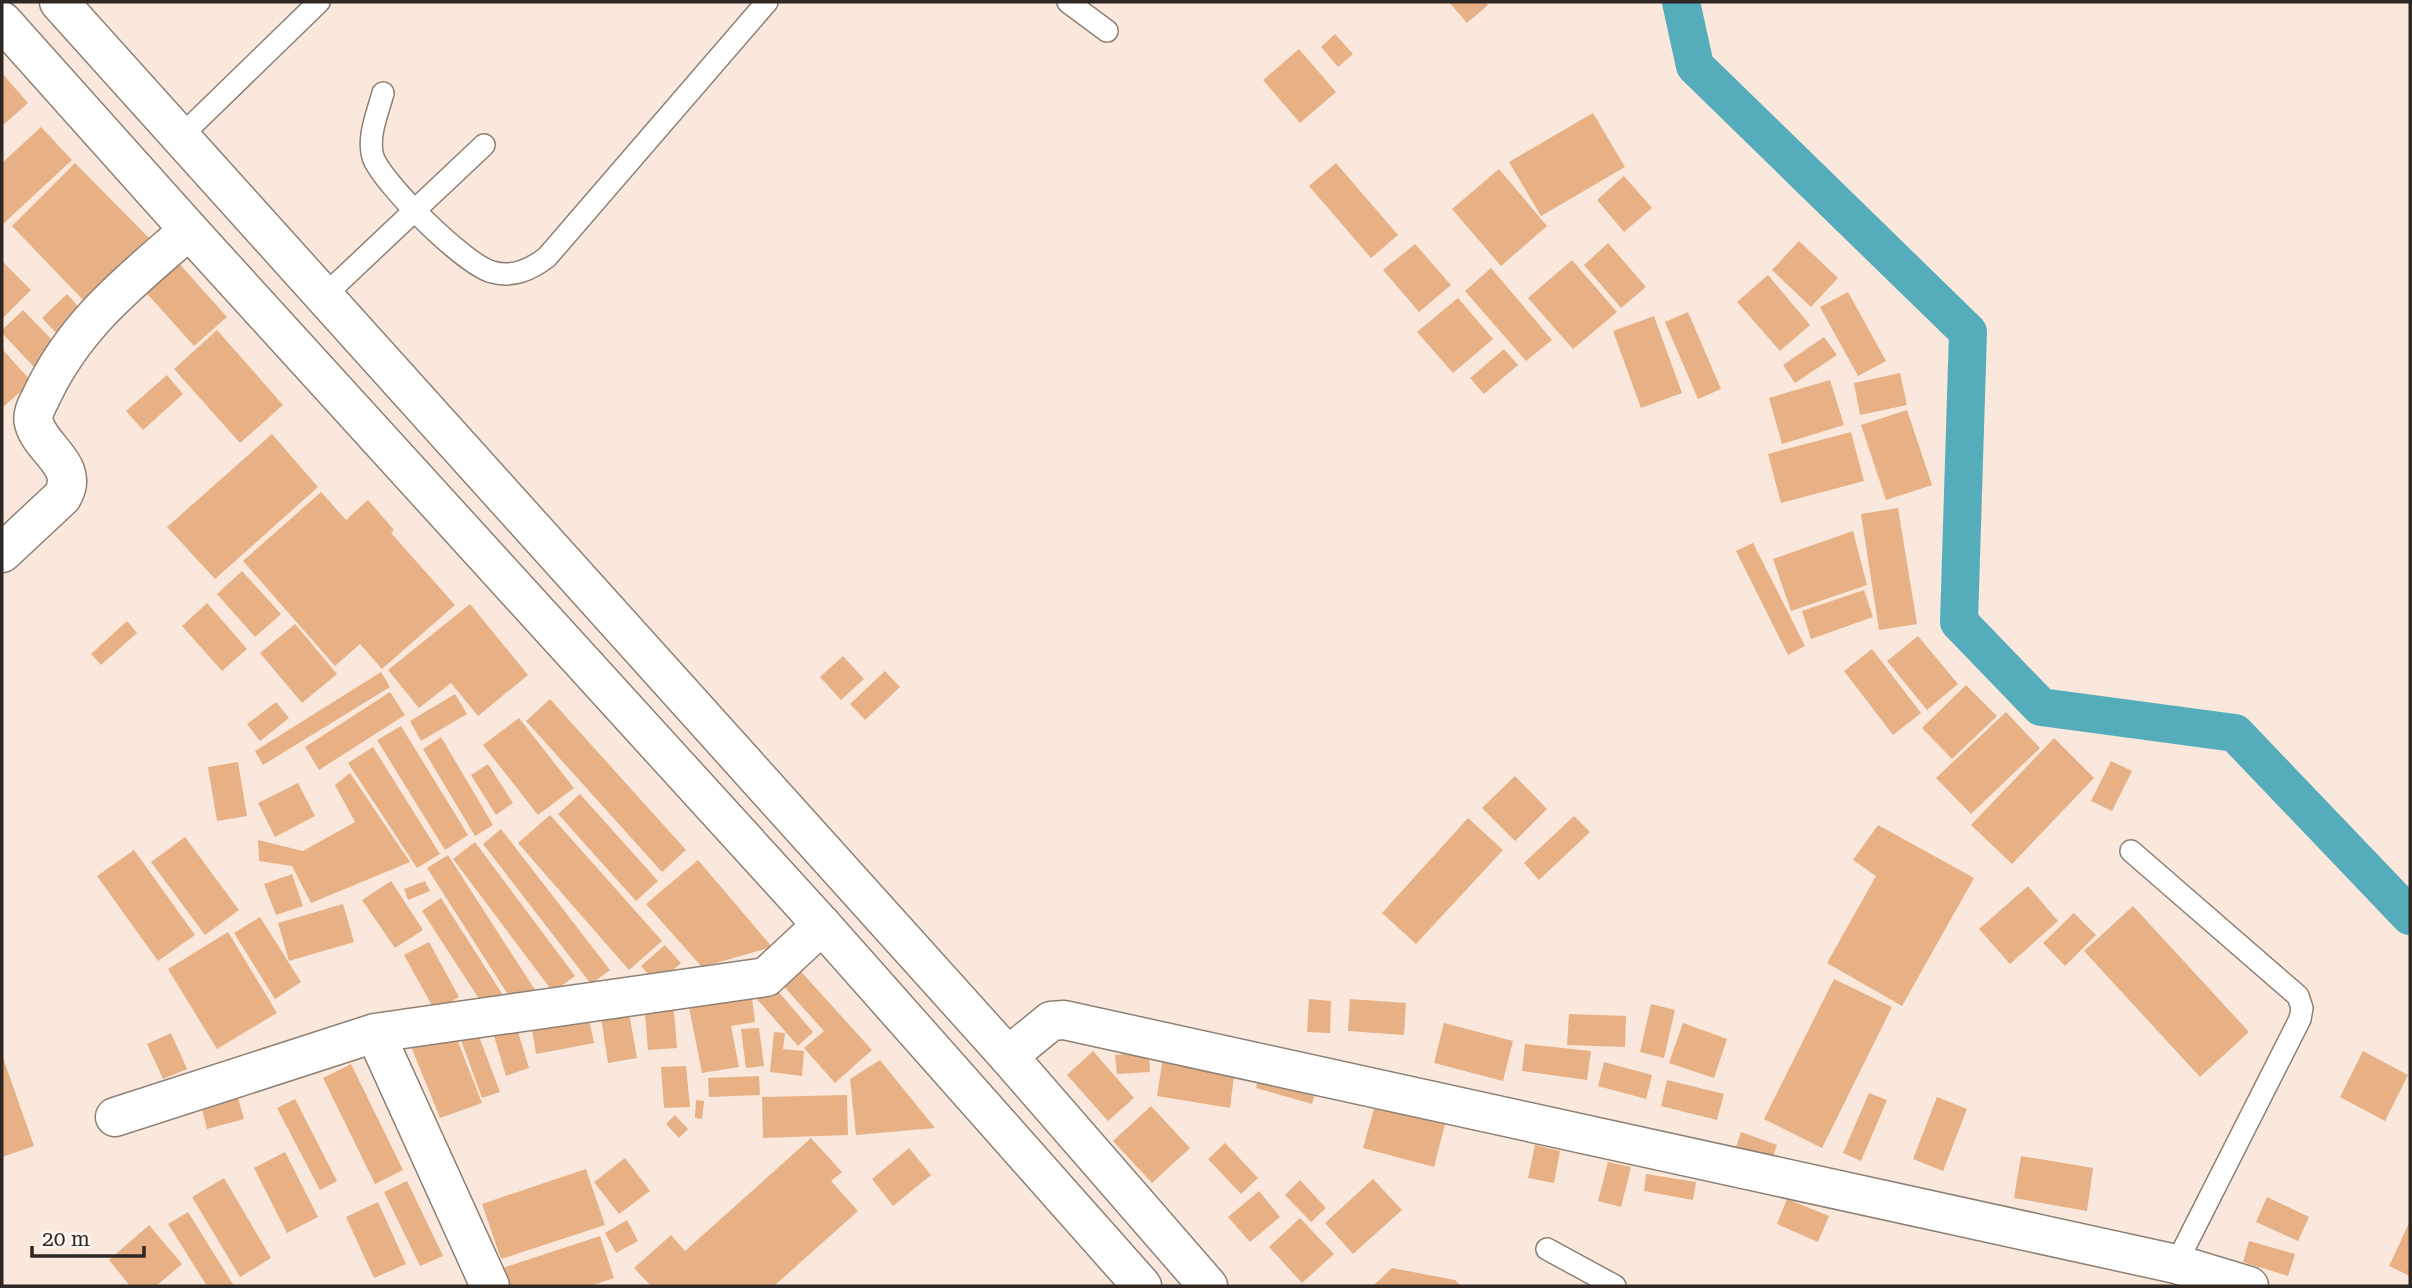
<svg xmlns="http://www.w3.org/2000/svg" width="2412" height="1288" font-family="'Roboto Serif',serif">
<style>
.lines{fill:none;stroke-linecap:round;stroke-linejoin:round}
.canal{stroke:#55adbb;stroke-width:38}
.building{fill:#e7b185}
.lane-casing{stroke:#8f8074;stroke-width:24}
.street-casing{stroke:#8f8074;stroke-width:41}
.secondary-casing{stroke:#8f8074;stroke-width:41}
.lane{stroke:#fff;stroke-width:21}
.street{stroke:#fff;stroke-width:38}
.secondary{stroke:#fff;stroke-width:38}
</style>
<rect width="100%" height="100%" fill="#f9e8db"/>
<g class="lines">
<path class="canal" d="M1681,2l14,64 273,266 -9,290 82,85 194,26 175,183"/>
</g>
<path class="building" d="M1449,2h37l2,3 -21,18z
M1335,34l18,20 -15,13 -17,-20z
M1299,49l37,43 -36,31 -37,-43z
M2,73l26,30 -26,23z
M1593,113l32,54 -84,49 -32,-54z
M41,127l31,33 -70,65v-62z
M75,163l74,75 -65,63 -72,-75z
M1336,163l62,72 -27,23 -62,-72z
M1499,169l48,57 -46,40 -49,-57z
M1624,176l28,32 -28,24 -27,-32z
M1799,241l39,37 -27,29 -39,-37z
M1608,243l38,44 -25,21 -37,-43z
M1415,244l36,41 -32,27 -36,-42z
M175,259l52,58 -33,29 -52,-58z
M1572,260l45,52 -44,37 -45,-51z
M2,261l29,29 -29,29z
M1491,268l61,72 -26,21 -61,-70z
M1768,275l42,50 -30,26 -43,-49z
M1848,292l38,69 -28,15 -38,-69z
M67,294l18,20 -25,23 -18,-19z
M1458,298l35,41 -40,34 -36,-41z
M23,310l34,35 -23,22 -32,-34v-3z
M1688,312l33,77 -23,10 -33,-77z
M1654,316l28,77 -41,15 -28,-77z
M217,330l66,75 -43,38 -66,-74z
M1824,337l13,18 -42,28 -12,-18z
M2,349l30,33 -28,24 -2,-2z
M1504,349l14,16 -34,29 -14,-16z
M1900,373l7,32 -47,10 -6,-32z
M167,375l16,19 -40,36 -17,-19z
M1830,380l14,45 -62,19 -13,-46z
M1907,410l25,75 -46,15 -25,-75z
M1851,432l13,49 -83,22 -13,-49z
M272,434l46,53 -103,92 -48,-52z
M321,492l25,28 22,-20 26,30 -3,3 64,72 -73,64 -22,-25 -25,22 -92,-105z
M1898,508l19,116 -38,6 -18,-116z
M1853,531l14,54 -76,26 -18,-52z
M1753,543l52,103 -17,9 -52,-104z
M242,571l39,43 -26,23 -38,-43z
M1864,590l9,27 -62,22 -9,-28z
M207,603l40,46 -25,22 -40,-45z
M470,604l58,71 -50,41 -27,-33 -32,25 -31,-38z
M127,621l10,12 -36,32 -10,-11z
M295,624l42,50 -35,29 -42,-50z
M1918,636l40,48 -31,26 -40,-49z
M1872,649l49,64 -28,22 -49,-64z
M843,656l21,23 -23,21 -21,-23z
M885,671l15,16 -35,33 -15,-16z
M381,672l9,15 -127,78 -8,-14z
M1966,685l31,31 -45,43 -30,-31z
M390,692l15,23 -86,55 -14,-23z
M455,694l12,20 -46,27 -11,-20z
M550,699l136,151 -24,22 -136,-151z
M276,702l13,16 -29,23 -13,-17z
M2006,712l34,36 -69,66 -35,-36z
M519,718l55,70 -36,27 -55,-70z
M401,726l67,109 -23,15 -68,-110z
M441,737l52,88 -18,11 -52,-87z
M2054,738l40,40 -82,86 -41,-39z
M373,747l67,107 -23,14 -69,-105z
M2111,761l21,10 -20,40 -21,-10z
M238,762l9,54 -30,5 -9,-54z
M488,764l25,39 -17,12 -25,-40z
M350,773l60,89 -99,41 -19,-37 -33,-5 -1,-21 45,11 52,-29 -20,-37z
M1515,776l32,33 -32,32 -33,-33z
M298,783l17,33 -40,21 -17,-34z
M580,794l78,87 -22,20 -78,-87z
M550,815l112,126 -33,29 -111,-127z
M1574,816l16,16 -51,48 -15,-17z
M1468,818l35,32 -87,94 -34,-31z
M1878,825l96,53 -72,128 -75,-43 49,-87 -23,-16z
M501,829l109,141 -19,14 -108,-140z
M185,837l54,73 -34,25 -54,-73z
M475,842l100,134 -22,16 -100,-133z
M134,850l61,85 -37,26 -61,-85z
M448,855l89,138 -21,14 -89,-139z
M698,860l74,87 -70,20 -56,-63z
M292,874l11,32 -27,9 -12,-31z
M391,881l32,49 -28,18 -33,-48z
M425,881l5,10 -22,9 -4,-11z
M2028,886l30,35 -48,43 -31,-35z
M441,898l65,102 -19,11 -65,-100z
M343,904l11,38 -65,19 -11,-38z
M2133,906l116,126 -49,45 -116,-126z
M2074,913l22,22 -31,31 -22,-23z
M260,917l41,65 -26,17 -41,-66z
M228,932l49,81 -60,36 -49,-80z
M429,942l30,55 -24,14 -31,-56z
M665,945l16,18 -24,21 -16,-18z
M795,965l77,85 -37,33 -31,-35 20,-17 -46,-51z
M1834,979l58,28 -70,141 -58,-29z
M772,984l41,48 -15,14 -42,-48z
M673,998l4,50 -29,2 -4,-50z
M752,998l3,24 -24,4 8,41 -37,6 -13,-66z
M1309,999l22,2 -1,32 -23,-1z
M1350,999l56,4 -2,32 -56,-4z
M1651,1004l24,6 -11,48 -24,-6z
M628,1007l9,51 -29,5 -8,-52z
M1569,1014l57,2 -1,31 -58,-2z
M589,1019l5,24 -58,11 -4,-25z
M515,1022l14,46 -23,8 -14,-47z
M1444,1023l69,18 -10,40 -69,-18z
M1683,1023l44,16 -13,39 -45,-15z
M759,1028l5,38 -18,2 -5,-39z
M774,1032l11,1 -2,16 21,2 -2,25 -32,-4z
M171,1033l16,36 -24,10 -16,-35z
M455,1034l27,69 -42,15 -30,-74z
M478,1034l22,58 -18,6 -21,-58z
M1525,1044l66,7 -4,29 -65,-9z
M1093,1051l41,47 -26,23 -41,-46z
M2363,1051l45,24 -23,46 -45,-24z
M1149,1052l1,20 -33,2 -2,-19z
M2,1055l32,91 -32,11z
M1163,1057l72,11 -5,40 -73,-12z
M880,1060l55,68 -79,7 -6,-56z
M1604,1062l48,13 -6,24 -48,-13z
M351,1064l52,106 -28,14 -52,-106z
M686,1066l4,41 -26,1 -3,-41z
M1259,1074l57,16 -4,14 -56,-16z
M759,1076l1,19 -51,2 -1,-19z
M1667,1080l57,14 -7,26 -56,-14z
M234,1084l10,35 -37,10 -9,-35z
M1869,1093l18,7 -26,61 -18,-8z
M847,1095l1,40 -85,3 -1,-41z
M1937,1097l30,12 -24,62 -30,-12z
M295,1099l42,82 -17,9 -43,-82z
M696,1100l8,1 -2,18 -7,-1z
M1375,1105l70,19 -11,43 -71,-19z
M1151,1106l39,42 -38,35 -39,-42z
M675,1115l13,14 -9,9 -13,-14z
M1741,1132l36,13 -5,14 -36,-12z
M811,1138l31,34 -11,9 27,30 -84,75h-123l-17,-18 37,-33 14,16z
M1225,1143l33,35 -17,16 -33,-35z
M1535,1145l25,6 -6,32 -26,-5z
M909,1148l22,27 -38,31 -21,-27z
M285,1152l33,65 -31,16 -33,-65z
M2021,1156l72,12 -6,43 -73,-13z
M625,1158l25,33 -31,23 -25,-32z
M1608,1162l23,5 -10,40 -23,-6z
M586,1169l19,56 -104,34 -19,-55z
M1646,1174l50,8 -3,18 -49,-9z
M224,1178l47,80 -31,19 -48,-80z
M1373,1179l29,31 -49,44 -28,-31z
M1300,1180l26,28 -15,14 -26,-27z
M407,1181l36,75 -23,10 -36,-74z
M1259,1191l21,26 -30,25 -22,-25z
M2267,1197l42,20 -11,24 -42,-19z
M1787,1199l42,17 -11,26 -41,-18z
M378,1202l28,62 -32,14 -28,-61z
M188,1212l46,74h-27l-39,-62z
M1300,1218l34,36 -32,29 -33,-36z
M627,1220l11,21 -22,12 -11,-20z
M2410,1221v55l-21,-10z
M149,1225l33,39 -26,22h-26l-21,-26z
M600,1236l14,42 -24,8h-80l-7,-18z
M2249,1241l46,13 -7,22 -45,-14z
M1392,1268l63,12 6,6h-88z"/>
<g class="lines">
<g class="lane-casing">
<path id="lane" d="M1068,2l39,29
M383,93c-5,19 -16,44 -10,64 9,26 92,108 119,115 20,6 40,-3 55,-15l220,-255
M180,137l139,-135
M324,296l160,-151
M2131,851l167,145 4,12 -2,11 -124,245
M1547,1249l68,37"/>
</g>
<g class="street-casing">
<path id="street" d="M2,553l60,-56c19,-31 -21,-47 -28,-74 -3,-10 5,-21 9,-30 34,-71 88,-112 146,-163
M375,1033l115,253
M1008,1056l43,-35 13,-1 1112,244 73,22
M115,1117l260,-84 391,-56 56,-52"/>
</g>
<g class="secondary-casing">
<path id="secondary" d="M59,2l949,1054 200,230
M2,21l187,209 633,695 320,361"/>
</g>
<use href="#lane" class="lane"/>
<use href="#street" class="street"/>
<use href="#secondary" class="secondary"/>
</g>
<rect width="2412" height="1288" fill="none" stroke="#2e2723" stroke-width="7"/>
<path d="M32 1246v10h112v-10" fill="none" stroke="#2e2723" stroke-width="3.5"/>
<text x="42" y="1246" font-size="21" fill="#2e2723" stroke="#fef7f2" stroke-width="5" paint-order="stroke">20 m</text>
</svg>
